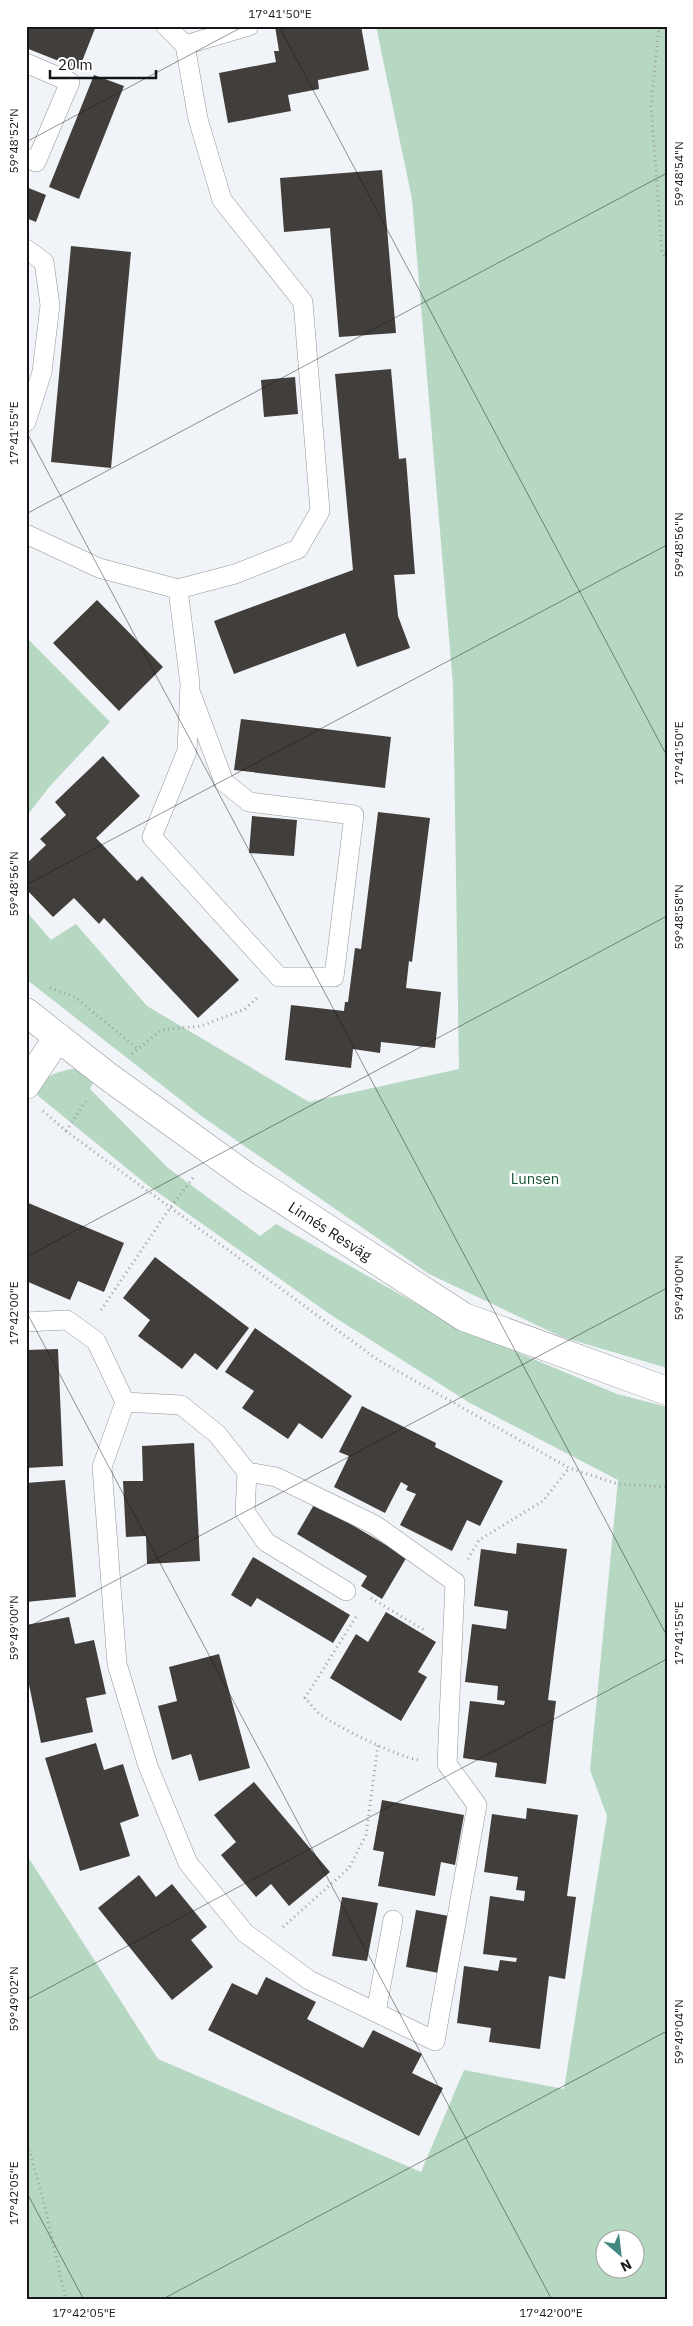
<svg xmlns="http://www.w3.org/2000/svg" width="693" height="2326" font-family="'IBM Plex Sans',sans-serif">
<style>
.green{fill:#b6d7c1;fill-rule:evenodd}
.building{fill:#413e3b}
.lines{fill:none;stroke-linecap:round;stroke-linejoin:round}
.lane-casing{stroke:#919498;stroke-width:20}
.street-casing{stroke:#919498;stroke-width:29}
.path{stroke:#9ea0a3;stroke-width:3;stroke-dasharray:1 4;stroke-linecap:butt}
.lane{stroke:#fff;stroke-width:19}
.street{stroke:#fff;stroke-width:28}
.ticks{fill:none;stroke:#151617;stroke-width:1;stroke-opacity:0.45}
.labels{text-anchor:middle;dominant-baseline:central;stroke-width:5;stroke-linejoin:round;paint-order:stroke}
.park-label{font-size:15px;fill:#115232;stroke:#fff}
.street-label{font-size:15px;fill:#151617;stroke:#fff}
.neatline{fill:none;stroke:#151617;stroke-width:2}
.ticks-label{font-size:12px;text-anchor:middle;fill:#151617}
</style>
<rect width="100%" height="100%" fill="#f0f3f7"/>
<path class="green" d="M376,26h291v1342l-105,-31 -133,-63 -229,-159 -174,-136v-68l25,29 25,-16 71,82 162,96 150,-33 -6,-384 -41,-486z
M27,638l83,84 -60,64 -24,31z
M80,1068l17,7 -7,14 78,79 92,68 16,-12 185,105 156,65 50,13v893h-641v-446l132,205 263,113 43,-102 100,19 43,-273 -17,-46 28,-290 -148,-77 -139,-88 -185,-131 -115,-94c17,-15 25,-19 49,-22zM606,2238h30v30h-30z"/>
<path class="building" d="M26,26h70l-17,43 -53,-21z
M275,26h86l8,44 -51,10 1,9 -31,6 3,16 -63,12 -9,-50 57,-11 -2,-11h5z
M94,75l30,11 -45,113 -30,-12z
M382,170l14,163 -57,4 -9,-109 -46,4 -4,-54z
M26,187l20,8 -10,27 -10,-4z
M71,246l60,6 -20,216 -60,-6z
M391,369l8,90 7,-1 9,116 -21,1 4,41 12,32 -53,19 -12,-34 -111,41 -20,-53 139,-51 -18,-196z
M295,377l3,37 -34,3 -3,-37z
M97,600l66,67 -44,44 -66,-68z
M241,719l150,18 -6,51 -151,-18z
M103,756l37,40 -44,42 41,43 5,-5 97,104 -41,38 -94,-100 -5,6 -25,-26 -21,19 -27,-28v-25l20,-19 -6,-6 26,-24 -11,-13z
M378,812l52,6 -18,144 -3,-1 -3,27 35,4 -6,56 -54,-6 -1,11 -27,-4 -2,19 -66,-8 6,-55 53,6 1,-9h3l7,-54 6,1z
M252,816l45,4 -3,36 -45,-3z
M26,1202l98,41 -20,49 -26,-11 -8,19 -44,-19z
M155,1257l94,71 -32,42 -22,-17 -13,16 -44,-33 12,-16 -27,-22z
M255,1328l97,68 -30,43 -23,-16 -11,16 -46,-31 12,-17 -29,-19z
M58,1349l5,117 -37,2v-118z
M362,1406l74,37 -1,4 68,34 -23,45 -13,-6 -15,31 -52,-26 16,-31 -10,-4 2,-4 -7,-4 -16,31 -51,-26 15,-31 -10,-4z
M194,1443l6,118 -53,3 -1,-28 -20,1 -3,-56h20l-1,-35z
M65,1480l11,117 -50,5v-119z
M315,1503l71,42 1,-3 21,13 -26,44 -21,-13 6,-10 -70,-42z
M517,1543l50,6 -19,151 8,1 -10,83 -51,-7 2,-14 -34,-5 7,-57 34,4 1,-4 -8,-1 1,-14 -33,-4 7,-58 34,5 2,-18 -34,-5 7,-57 35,5z
M253,1557l97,58 -17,28 -76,-45 -6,9 -20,-12z
M386,1612l50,30 -18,30 9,5 -26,44 -71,-43 26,-44 12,8z
M69,1617l6,27 19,-4 12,54 -20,4 7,34 -52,11 -15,-73v-45z
M219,1654l31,114 -51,13 -8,-27 -19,6 -14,-54 19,-5 -8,-34z
M96,1743l8,27 19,-6 16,52 -19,7 10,33 -50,15 -35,-113z
M254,1782l76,90 -41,34 -18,-22 -15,13 -35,-42 15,-13 -22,-27z
M382,1800l82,15 -9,50 -14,-3 -6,34 -57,-10 6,-34 -11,-2z
M527,1808l51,7 -11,81 9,1 -11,82 -16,-3 -9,73 -51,-7 2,-14 -34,-5 7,-57 34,5 2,-11 16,2 1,-4 -34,-4 7,-58 34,5 1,-10 -9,-1 2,-13 -34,-5 8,-58 34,5z
M139,1875l17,22 16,-13 35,43 -16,13 22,27 -41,33 -74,-92z
M342,1897l36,6 -11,58 -35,-5z
M416,1910l33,6 -10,57 -33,-6z
M266,1977l50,25 -9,17 56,29 10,-18 49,24 -10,19 31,15 -24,48 -211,-106 24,-47 25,12z"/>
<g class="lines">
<g class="lane-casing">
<path id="lane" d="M185,45l64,-19
M26,63l44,19 -34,80 -10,-4
M26,249l18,13 6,43 -8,67 -16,50
M26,534l73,34 79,21 57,-15 63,-25 22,-38 -17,-209 -81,-102 -24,-81 -13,-74 -19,-19
M178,589l12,95 -3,67 -35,86 127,140h55l20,-162 -105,-13 -25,-20 -34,-91
M26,1322l41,-2 29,21 29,61 -23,65 15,197 31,102 40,97 57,70 64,47 126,61 42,-236 -30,-41 8,-182 -80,-57 -99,-48 -29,-5 -30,-38 -36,-29 -56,-3
M247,1472l-2,40 21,30 80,49
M376,2012l17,-92"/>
</g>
<g class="street-casing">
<g id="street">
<path id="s1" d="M26,1012l80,63 140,101 218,141 203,74"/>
<path d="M26,1085l32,-48"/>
</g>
</g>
<path class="path" d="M659,26l-8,80 11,145 5,11
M50,988l25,9 63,52
M132,1054l29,-24 40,-4 44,-17 14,-13
M43,1111l23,20 312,229 191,108 49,16 49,3
M66,1131l20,-30
M101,1310l69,-102 23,-30
M468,1559l11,-19 64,-39 26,-33
M371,1598l53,32
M356,1617l-51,81c5,5 10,13 16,17 19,13 76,42 98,45
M283,1927l66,-59 17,-33 12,-90
M26,2140l17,59 23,101"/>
<use href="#lane" class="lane"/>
<use href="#street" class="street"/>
</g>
<path class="ticks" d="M279,26l388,730M26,142l218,-116M26,431l641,1205M26,514l641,-341M26,885l641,-340M26,1257l641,-341M26,1311l526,989M26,1628l641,-340M26,2000l641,-341M26,2191l58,109M161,2300l506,-269"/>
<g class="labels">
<g class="park-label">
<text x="535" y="1178">Lunsen</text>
</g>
<g class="street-label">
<text stroke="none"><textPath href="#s1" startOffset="375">Linnés Resväg</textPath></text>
</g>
</g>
<rect width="693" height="2326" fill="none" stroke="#ffffff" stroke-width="55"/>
<g transform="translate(620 2254) rotate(152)"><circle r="24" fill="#ffffff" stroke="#a1a2a2"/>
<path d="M0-4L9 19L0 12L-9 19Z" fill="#438880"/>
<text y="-8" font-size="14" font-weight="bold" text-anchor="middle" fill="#151617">N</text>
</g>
<path d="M50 70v8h106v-8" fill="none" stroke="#151617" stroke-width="2.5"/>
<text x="58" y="70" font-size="15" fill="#151617" stroke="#ffffff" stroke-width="4" paint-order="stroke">20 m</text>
<rect x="28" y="28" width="638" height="2270" class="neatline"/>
<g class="ticks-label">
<text x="280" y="18">17°41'50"E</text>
<text transform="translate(14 141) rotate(-90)" y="4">59°48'52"N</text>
<text transform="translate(679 174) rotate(-90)" y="4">59°48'54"N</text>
<text transform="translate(14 433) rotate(-90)" y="4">17°41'55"E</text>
<text transform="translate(679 545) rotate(-90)" y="4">59°48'56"N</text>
<text transform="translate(679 753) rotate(-90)" y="4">17°41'50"E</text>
<text transform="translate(14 884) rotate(-90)" y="4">59°48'56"N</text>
<text transform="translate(679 917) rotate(-90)" y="4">59°48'58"N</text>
<text transform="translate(679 1288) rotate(-90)" y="4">59°49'00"N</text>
<text transform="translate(14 1313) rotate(-90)" y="4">17°42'00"E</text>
<text transform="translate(14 1628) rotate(-90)" y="4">59°49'00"N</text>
<text transform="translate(679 1633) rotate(-90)" y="4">17°41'55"E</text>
<text transform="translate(14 1999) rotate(-90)" y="4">59°49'02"N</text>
<text transform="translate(679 2032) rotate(-90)" y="4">59°49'04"N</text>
<text transform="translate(14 2193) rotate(-90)" y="4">17°42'05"E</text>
<text x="84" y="2317">17°42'05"E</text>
<text x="551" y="2317">17°42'00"E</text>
</g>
</svg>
